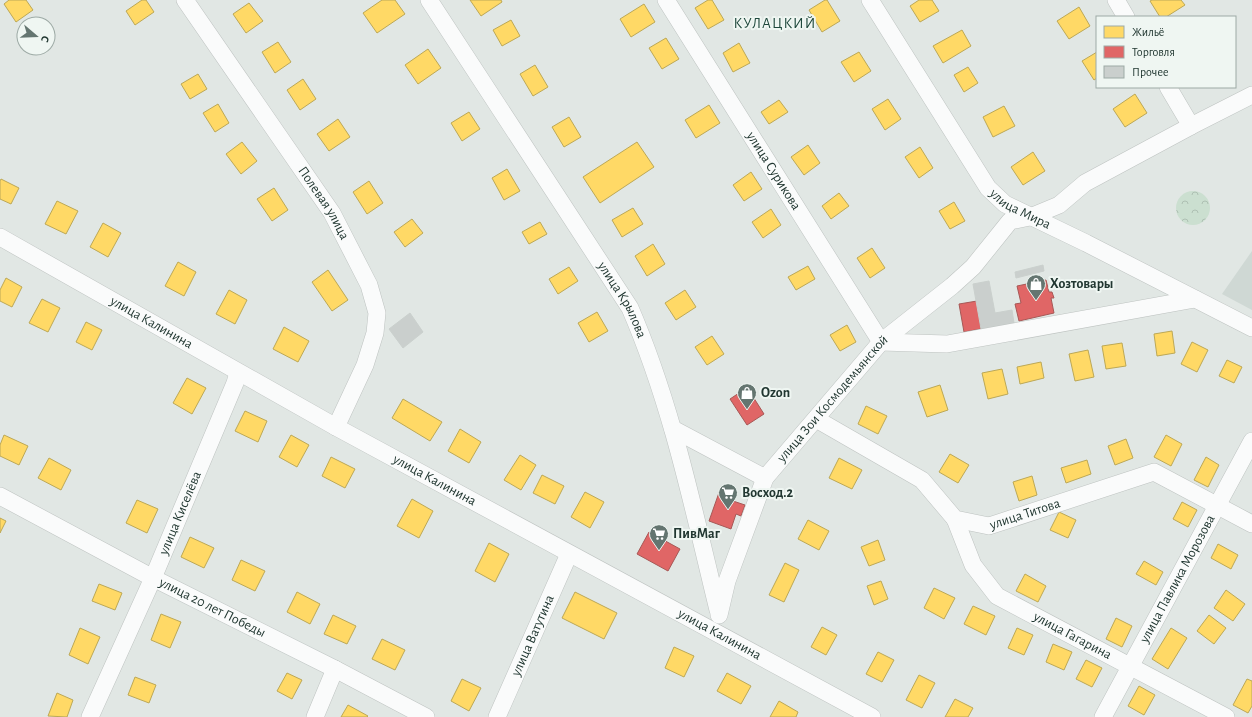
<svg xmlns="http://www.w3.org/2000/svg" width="1252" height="717" font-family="'Alegreya Sans',sans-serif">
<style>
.built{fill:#cfd8d4}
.park{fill:url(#park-crowns)}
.homes{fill:#ffd966;stroke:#bca856}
.shops{fill:#e06666;stroke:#a75856}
.building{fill:#cacfcd;stroke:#cad0cd}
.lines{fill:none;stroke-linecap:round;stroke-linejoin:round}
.street-casing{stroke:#bec3c1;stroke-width:18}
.street{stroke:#fafbfb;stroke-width:17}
.labels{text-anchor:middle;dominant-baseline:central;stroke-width:4;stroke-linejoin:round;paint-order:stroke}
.street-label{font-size:14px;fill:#213731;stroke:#eff6f2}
.poi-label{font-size:14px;font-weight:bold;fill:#213731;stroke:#eff6f2;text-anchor:start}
.neighbourhood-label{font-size:15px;letter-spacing:1px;fill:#1f483c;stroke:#eff6f2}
</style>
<defs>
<pattern id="park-crowns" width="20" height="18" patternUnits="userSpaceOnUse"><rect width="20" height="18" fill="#cbdfd0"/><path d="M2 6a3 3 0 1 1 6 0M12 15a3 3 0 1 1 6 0" fill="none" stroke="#aec0b3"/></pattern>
</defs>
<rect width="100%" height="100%" fill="#e1e7e4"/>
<path class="built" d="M1252,251v59l-30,-16z"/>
<path class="park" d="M1176 208a17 17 0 1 1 34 0a17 17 0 1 1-34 0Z"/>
<path class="homes" d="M9,0h17l7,10 -17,12 -12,-18z
M142,0h4l8,12 -19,13 -9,-14z
M382,0h13l10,14 -28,19 -14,-20z
M470,0h31l1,2 -21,14z
M708,0h4l12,20 -16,9 -13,-21z
M825,0h2l13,21 -18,11 -13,-22z
M919,0h13l7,11 -19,11 -10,-16z
M1152,0h29l4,5 -19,12h-6l-10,-16z
M249,3l14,18 -17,12 -13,-19z
M644,4l11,18 -24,15 -11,-18z
M1079,7l11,19 -21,13 -12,-18z
M511,20l9,16 -18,10 -9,-16z
M962,30l9,16 -28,17 -10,-17z
M666,38l13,21 -17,10 -13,-21z
M278,42l13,20 -16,11 -13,-21z
M739,43l11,20 -17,9 -10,-19z
M428,49l13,19 -23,16 -13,-19z
M859,52l12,19 -17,11 -13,-20z
M1097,52v26l-3,2 -12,-19z
M535,65l13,22 -15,9 -13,-22z
M968,67l10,16 -14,9 -10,-17z
M198,74l9,15 -17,10 -9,-15z
M303,79l13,20 -16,11 -13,-20z
M1135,94l12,19 -22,14 -12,-18z
M888,99l13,20 -16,11 -13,-21z
M779,100l9,12 -19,12 -8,-12z
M218,104l11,19 -14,9 -12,-19z
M709,105l11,18 -24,15 -11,-18z
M1004,106l11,20 -22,11 -10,-20z
M469,112l11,17 -18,12 -11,-18z
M569,117l12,20 -17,10 -12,-20z
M338,119l12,18 -21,14 -12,-17z
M242,142l15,19 -16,13 -15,-20z
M637,142l17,25 -54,36 -17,-26z
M808,145l12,18 -16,12 -13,-18z
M920,147l13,21 -14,10 -14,-21z
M1033,152l12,19 -22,14 -12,-18z
M507,169l13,22 -16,9 -12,-22z
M751,172l11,17 -18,12 -11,-16z
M1,179l18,9 -8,16 -11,-5v-18z
M369,181l14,22 -16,11 -14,-22z
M274,188l14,22 -16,11 -15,-22z
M839,193l10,13 -18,13 -9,-13z
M57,201l21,10 -12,23 -21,-10z
M954,202l11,19 -15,8 -11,-18z
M633,208l10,16 -21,13 -10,-17z
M771,209l10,16 -18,13 -11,-16z
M412,219l11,14 -18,14 -11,-15z
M540,222l7,12 -18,10 -7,-12z
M103,223l18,10 -13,24 -18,-10z
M653,244l12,20 -18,12 -12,-20z
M872,248l13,20 -15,10 -13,-20z
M178,262l18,10 -12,24 -19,-10z
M808,266l7,13 -19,11 -8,-13z
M569,267l9,14 -20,13 -9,-15z
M328,270l20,30 -16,11 -20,-29z
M6,278l16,9 -10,20 -12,-6v-11z
M229,290l18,10 -12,24 -19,-10z
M685,290l11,17 -20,13 -11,-17z
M42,299l18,9 -12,24 -19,-9z
M597,312l11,19 -19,11 -11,-19z
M86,322l16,8 -10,20 -16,-8z
M847,325l9,17 -16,9 -10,-16z
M284,327l25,14 -11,21 -25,-13z
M1172,331l3,22 -18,3 -3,-22z
M712,336l12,18 -17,11 -12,-18z
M1192,342l16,8 -11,22 -16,-8z
M1122,343l4,23 -20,3 -4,-23z
M1088,350l6,27 -19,4 -6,-27z
M1227,360l15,7 -8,16 -15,-7z
M1041,362l3,16 -24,6 -3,-17z
M1002,369l6,25 -20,5 -6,-26z
M187,378l19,10 -14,26 -19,-11z
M940,385l8,25 -21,7 -9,-25z
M403,399l39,23 -12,19 -38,-23z
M866,406l21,10 -9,18 -20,-10z
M245,411l22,10 -9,21 -23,-11z
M460,429l21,13 -12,21 -21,-12z
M4,435l24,11 -9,19 -19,-9v-11z
M291,435l18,10 -12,22 -18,-10z
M1166,435l16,9 -11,22 -17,-9z
M1126,439l7,19 -18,7 -7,-19z
M950,454l19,11 -11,18 -19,-11z
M520,455l16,10 -15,25 -17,-10z
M331,457l24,12 -10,19 -23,-12z
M1206,457l13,8 -11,22 -14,-7z
M49,458l22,12 -10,20 -23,-12z
M839,458l23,12 -10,19 -23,-11z
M1087,460l4,14 -25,9 -5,-15z
M542,475l22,11 -9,18 -22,-11z
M1032,476l5,19 -18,6 -6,-19z
M585,492l19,10 -14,26 -19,-11z
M412,499l21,12 -14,27 -22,-12z
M137,500l21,9 -11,24 -21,-10z
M1182,502l15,8 -9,17 -15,-8z
M1059,512l17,8 -8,18 -18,-8z
M0,518l6,3 -6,12z
M808,520l21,11 -10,19 -21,-11z
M190,537l24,11 -10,20 -23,-11z
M878,540l7,20 -16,6 -8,-19z
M489,543l20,11 -14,28 -20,-11z
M1218,544l20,11 -7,14 -20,-11z
M241,560l24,11 -10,20 -23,-11z
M1144,561l19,11 -7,13 -20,-11z
M785,563l14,7 -15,32 -15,-7z
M1025,574l21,12 -8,16 -22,-11z
M881,581l7,18 -14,6 -7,-19z
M99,584l23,9 -7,17 -23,-9z
M934,588l21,10 -11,21 -20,-11z
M1226,590l19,14 -12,17 -19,-13z
M297,592l23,12 -10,20 -23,-12z
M575,592l42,21 -13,26 -42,-21z
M973,606l22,10 -9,19 -22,-11z
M161,614l20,8 -11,26 -19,-8z
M333,615l23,11 -9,18 -23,-10z
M1209,615l17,13 -12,16 -17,-13z
M1116,618l16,8 -10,21 -16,-8z
M822,627l15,8 -11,20 -15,-8z
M80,628l20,9 -12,27 -19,-9z
M1017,628l16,7 -9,20 -16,-7z
M1171,628l16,10 -19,31 -16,-10z
M382,639l23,11 -10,20 -23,-11z
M1053,644l19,8 -8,18 -18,-8z
M674,647l20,9 -10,21 -19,-9z
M878,652l16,8 -12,22 -16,-8z
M1086,660l16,8 -10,19 -16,-8z
M287,673l15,7 -10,19 -15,-8z
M727,673l24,13 -10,18 -24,-13z
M919,675l16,8 -13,25 -16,-8z
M135,677l21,8 -7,18 -21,-8z
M462,679l19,9 -12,23 -18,-10z
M1247,679l5,2v25l-4,7 -15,-8z
M1139,686l16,9 -11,20 -16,-9z
M57,693l16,7 -6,17 -19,-1z
M955,699l18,9 -5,9h-23z
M779,701l19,11 -2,5h-26z
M348,705l20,11 -1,1h-26z"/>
<path class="shops" d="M1046,280l3,12h3l2,6h-3l3,15 -35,8 -4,-17 6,-1 -4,-17z
M977,301l4,28 -17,3 -5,-28z
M742,391l3,4 5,-3 14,22 -17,11 -17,-26z
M721,487l15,5 -3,9 12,4 -4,11 -5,-2 -5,15 -22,-8z
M649,532l31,17 -12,22 -31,-17z"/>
<path class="building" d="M1043,265l1,6 -28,7 -1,-6z
M989,281l6,32 17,-3 2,13 -33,6 -8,-45z
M410,313l13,19 -20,16 -14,-19z"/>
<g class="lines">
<g class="street-casing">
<g id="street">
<path id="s1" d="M185,0l147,213 37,72 8,28 -2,20 -10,32 -29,62"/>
<path id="s2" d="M429,0l201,308c42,97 63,200 88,302"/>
<path id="s3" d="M666,0l215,342"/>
<path id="s4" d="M870,0l118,188 17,16 81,39 166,85"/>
<path d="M1116,0l10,17"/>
<path d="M1168,87l23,39"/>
<path id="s5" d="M0,237l336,190 536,290"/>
<path d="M881,342l66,2 248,-45"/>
<path id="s6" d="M816,419l106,61 33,39 34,7 165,-54 98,52"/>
<path d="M673,429l92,49"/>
<path id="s7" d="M0,496l153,82 182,91 91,48"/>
<path id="s8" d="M955,519l18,46 24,31 229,121"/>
<path id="s9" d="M719,615l8,-34 38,-103 116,-136 71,-56 21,-19 37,-46 20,-4 29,-12 26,-22 106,-57 61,-31"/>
<path id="s10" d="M90,717l63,-139 82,-195 3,-10"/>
<path d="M315,717l20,-48"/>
<path id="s11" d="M497,717l72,-163"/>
<path id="s12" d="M1103,717l149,-276"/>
</g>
</g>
<use href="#street" class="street"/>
</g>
<defs>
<g id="shop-pin" transform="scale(1)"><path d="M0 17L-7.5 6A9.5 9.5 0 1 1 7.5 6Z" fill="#647570" stroke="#eff6f2"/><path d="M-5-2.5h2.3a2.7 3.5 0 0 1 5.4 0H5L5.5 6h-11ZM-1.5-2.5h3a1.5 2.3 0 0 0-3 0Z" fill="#fff"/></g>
<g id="supermarket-pin" transform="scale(1)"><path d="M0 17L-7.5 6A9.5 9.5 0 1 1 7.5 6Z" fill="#647570" stroke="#eff6f2"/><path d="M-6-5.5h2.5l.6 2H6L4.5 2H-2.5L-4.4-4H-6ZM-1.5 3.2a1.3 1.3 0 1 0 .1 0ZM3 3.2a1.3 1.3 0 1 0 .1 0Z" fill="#fff"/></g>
</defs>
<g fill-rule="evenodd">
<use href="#shop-pin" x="1036" y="284"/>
<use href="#shop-pin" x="747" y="393"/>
<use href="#supermarket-pin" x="728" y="493"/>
<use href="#supermarket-pin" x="659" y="534"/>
</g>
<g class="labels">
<g class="street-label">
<text stroke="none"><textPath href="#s3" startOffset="202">улица Сурикова</textPath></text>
<text stroke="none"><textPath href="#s1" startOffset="246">Полевая улица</textPath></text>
<text stroke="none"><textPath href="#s4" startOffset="261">улица Мира</textPath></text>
<text stroke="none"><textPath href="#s2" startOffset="357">улица Крылова</textPath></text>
<text stroke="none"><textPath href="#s5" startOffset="174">улица Калинина</textPath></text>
<text stroke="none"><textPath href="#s9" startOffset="249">улица Зои Космодемьянской</textPath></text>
<text stroke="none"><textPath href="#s5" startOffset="498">улица Калинина</textPath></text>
<text stroke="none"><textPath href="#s10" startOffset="223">улица Киселёва</textPath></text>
<text stroke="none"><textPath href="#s6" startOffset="246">улица Титова</textPath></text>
<text stroke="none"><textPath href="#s12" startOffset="157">улица Павлика Морозова</textPath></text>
<text stroke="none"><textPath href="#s7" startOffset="240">улица 20 лет Победы</textPath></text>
<text stroke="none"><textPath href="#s11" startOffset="89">улица Ватутина</textPath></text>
<text stroke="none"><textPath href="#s5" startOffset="822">улица Калинина</textPath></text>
<text stroke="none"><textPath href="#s8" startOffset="174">улица Гагарина</textPath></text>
</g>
<g class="poi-label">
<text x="1050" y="284">Хозтовары</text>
<text x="761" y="393">Ozon</text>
<text x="742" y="493">Восход.2</text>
<text x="673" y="534">ПивМаг</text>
</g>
<g class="neighbourhood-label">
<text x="775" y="23">КУЛАЦКИЙ</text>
</g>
</g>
<rect x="1096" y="16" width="140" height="72" fill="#eff6f2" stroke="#9daaa5"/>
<rect x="1104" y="26" width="20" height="12" fill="#ffd966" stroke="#9daaa5"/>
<text x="1132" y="36" font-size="12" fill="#213731">Жильё</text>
<rect x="1104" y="46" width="20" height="12" fill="#e06666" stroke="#9daaa5"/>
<text x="1132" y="56" font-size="12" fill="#213731">Торговля</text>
<rect x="1104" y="66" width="20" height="12" fill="#cacfcd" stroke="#9daaa5"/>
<text x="1132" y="76" font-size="12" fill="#213731">Прочее</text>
<g transform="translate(36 36) rotate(109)"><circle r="19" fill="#eff6f2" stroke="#9daaa5"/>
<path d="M0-3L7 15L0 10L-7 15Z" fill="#647570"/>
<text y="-6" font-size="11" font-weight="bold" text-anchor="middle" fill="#213731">С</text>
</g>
</svg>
